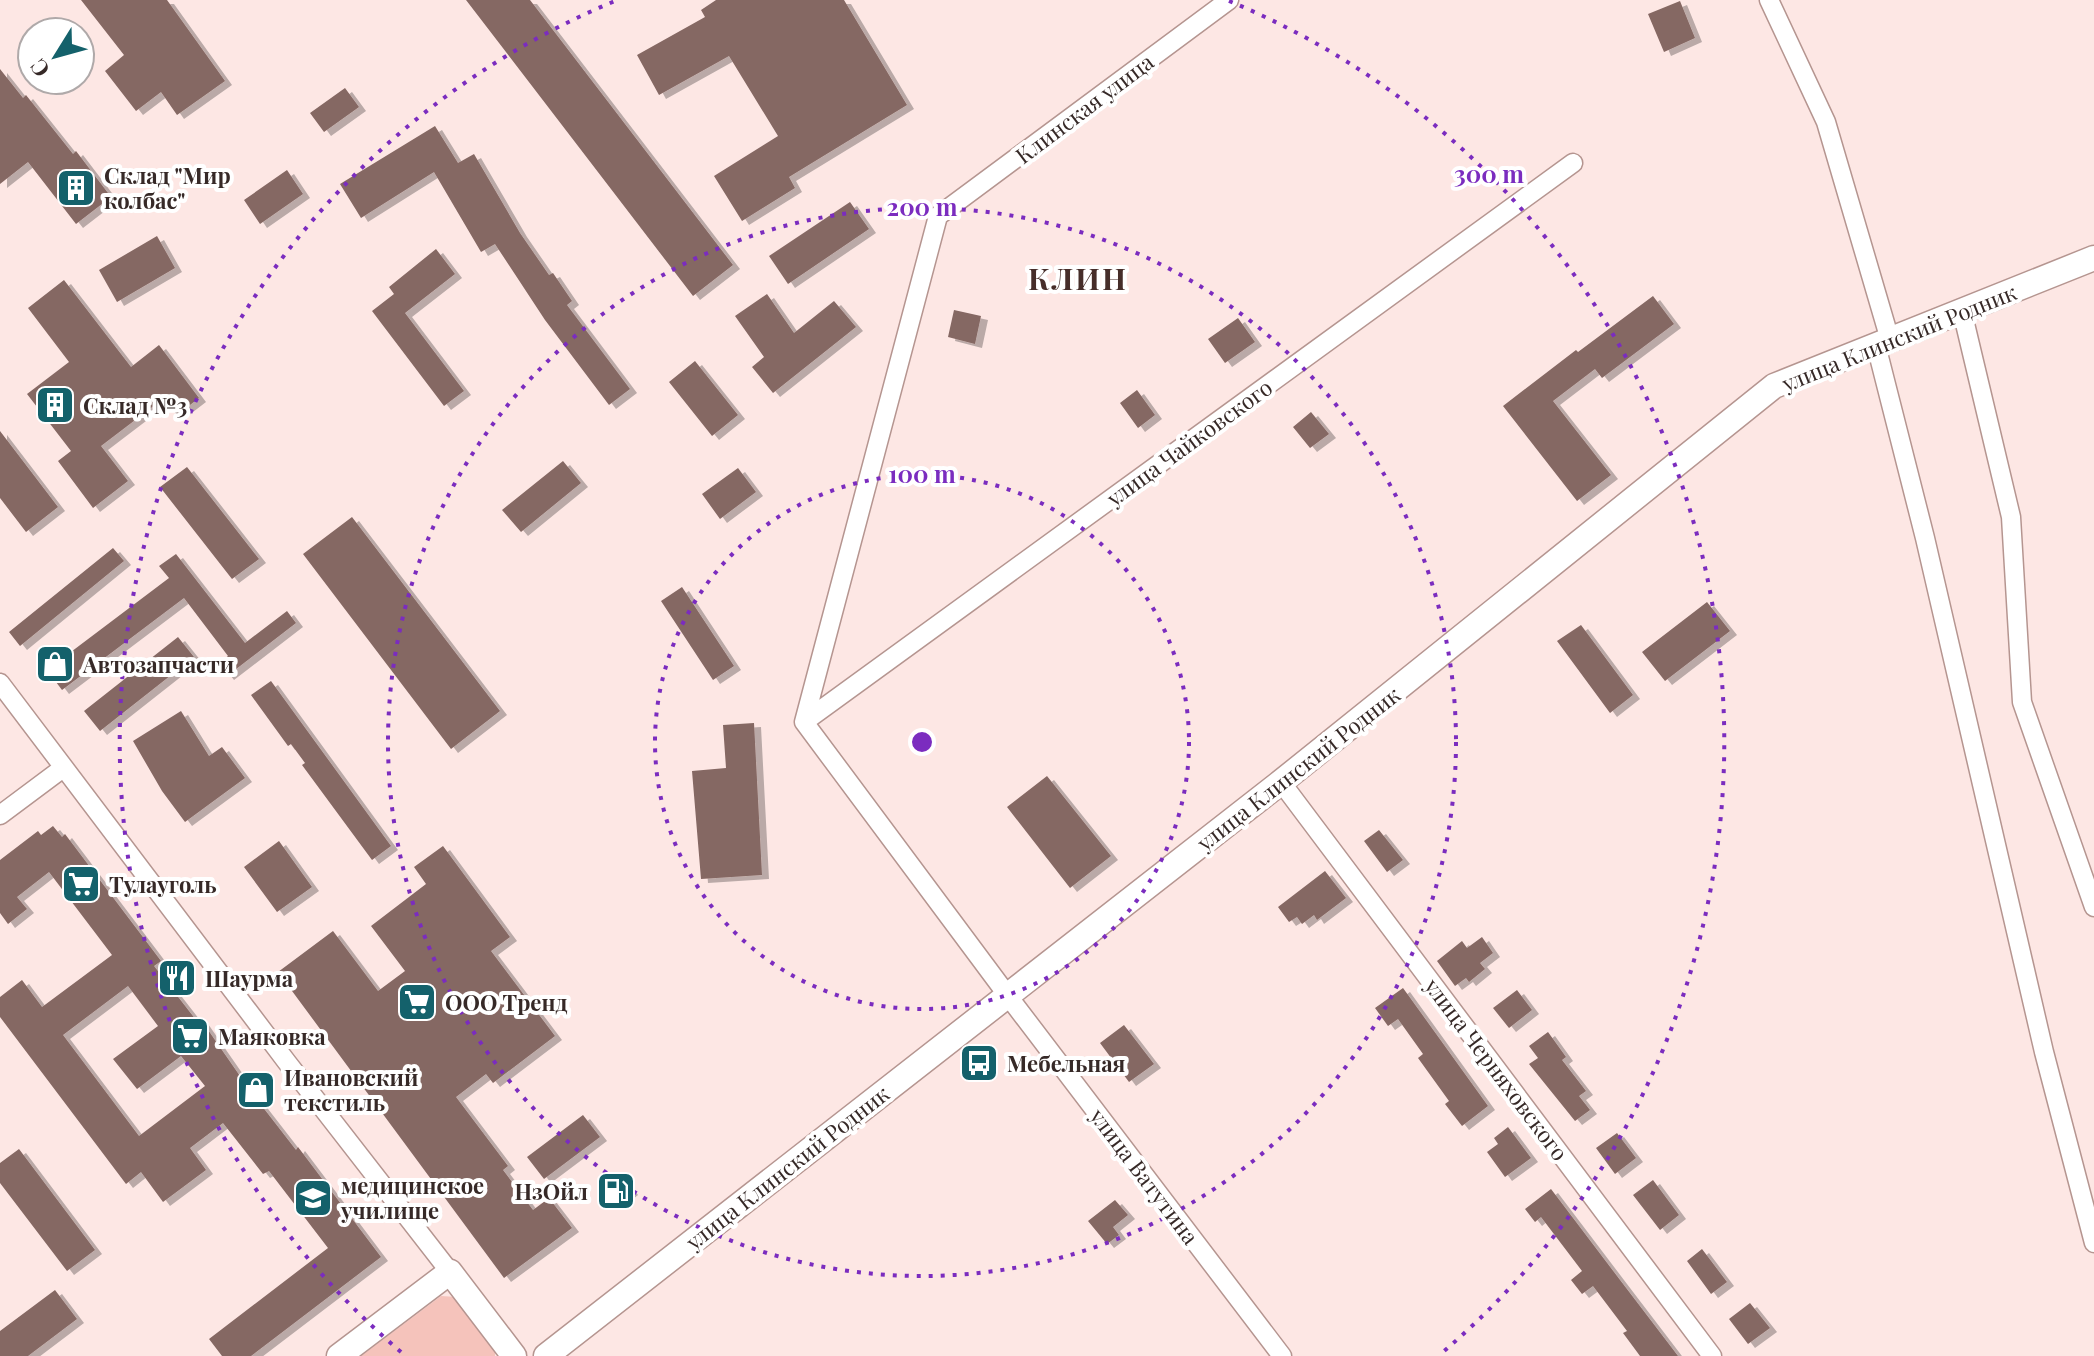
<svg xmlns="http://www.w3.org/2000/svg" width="2094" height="1356" font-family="'Playfair Display',serif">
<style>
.green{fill:#f5c3bb}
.building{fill:#856863;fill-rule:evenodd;filter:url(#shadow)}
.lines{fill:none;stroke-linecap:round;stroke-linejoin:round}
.minor-casing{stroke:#b59590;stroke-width:21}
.major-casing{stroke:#b59590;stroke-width:27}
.minor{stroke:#fff;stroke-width:18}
.major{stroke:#fff;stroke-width:24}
.ring{fill:none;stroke:#7b2cbf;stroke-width:4;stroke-dasharray:4 8}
.labels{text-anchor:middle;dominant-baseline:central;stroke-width:8;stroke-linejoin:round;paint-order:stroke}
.street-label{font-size:22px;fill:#362927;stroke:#fff}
.poi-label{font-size:22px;font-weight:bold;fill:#362927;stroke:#fff;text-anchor:start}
.district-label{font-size:30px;font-weight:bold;letter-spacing:2px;fill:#462d29;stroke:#fff}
.centre{fill:#7b2cbf;stroke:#fff;stroke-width:4}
.ring-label{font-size:24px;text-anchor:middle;font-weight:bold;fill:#7b2cbf;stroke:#fff;stroke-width:8;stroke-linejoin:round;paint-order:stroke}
</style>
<defs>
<filter id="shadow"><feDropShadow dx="7" dy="4" stdDeviation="0" flood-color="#0004"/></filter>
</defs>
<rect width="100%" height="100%" fill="#fde7e4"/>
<path class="green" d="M441,1296l16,1 38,51v8h-134z"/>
<path class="building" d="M81,0h86l58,81 -48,34 -16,-23 -25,19 -31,-40 19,-16z
M466,0h64l203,265 -40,31z
M716,0h128l63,105 -118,72 6,11 -53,33 -28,-45 64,-40 -49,-80 -70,39 -22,-40 68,-38 -4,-7z
M1680,1l15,37 -31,14 -16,-38z
M0,69l23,29 3,-3 47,59 3,-3 35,46 -35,27 -48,-62 -28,22z
M345,88l14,19 -35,25 -14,-19z
M435,126l23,37 16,-9 46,79 29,42 4,-2 19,28 -5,4 63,84 -21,16 -64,-85 -50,-76 -14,8 -47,-80 -73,46 -21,-34z
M287,170l16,24 -43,30 -16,-24z
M850,202l19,27 -81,55 -19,-28z
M157,236l18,32 -58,34 -18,-32z
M436,249l19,25 -50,39 59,78 -20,15 -72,-95 22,-17 -5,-7z
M64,280l67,87 28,-22 40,53 -22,17 -13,-17 -63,48 27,35 -35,27 -35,-47 13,-10 -44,-57 42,-32 -41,-54z
M767,294l27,39 40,-32 22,26 -83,66 -21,-26 12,-10 -29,-41z
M1653,296l21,28 -72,54 -7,-9 -42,32 58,74 -34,26 -74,-95 73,-56 2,2z
M954,310l27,6 -6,28 -27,-7z
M1238,318l17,24 -30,21 -17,-24z
M695,361l43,54 -26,21 -43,-54z
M1137,390l18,25 -17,13 -18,-25z
M1311,412l18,22 -19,14 -17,-21z
M0,431l58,76 -32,25 -26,-34z
M563,461l18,22 -60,49 -19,-22z
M187,467l72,92 -27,20 -72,-92z
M738,468l18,24 -36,27 -18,-25z
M352,517l148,194 -49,38 -148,-195z
M113,548l11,13 -104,85 -11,-14z
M176,554l69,89 42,-32 9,12 -69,53 -9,-12 10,-8 -44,-58 -122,92 -15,-20 122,-92 -10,-12z
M682,587l52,79 -21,14 -52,-79z
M1707,602l23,29 -65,50 -23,-29z
M1581,625l52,70 -23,18 -53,-72z
M178,637l16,20 -94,74 -16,-20z
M271,681l120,165 -19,14 -70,-95 3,-2 -14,-19 -3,2 -37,-51z
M181,711l28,45 13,-9 23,31 -60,44 -23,-31 -29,-50z
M754,723l8,152 -61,4 -9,-108 34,-3 -3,-43z
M1047,776l64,80 -41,32 -63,-81z
M53,826l9,11 3,-3 96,127 -7,5 42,54 3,-3 52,75 45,58 2,-3 83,110 -130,99h-29l-13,-17 119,-91 -59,-77 -6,3 -40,-51 -33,25 16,22 -43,32 -22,-30 -15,12 -126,-167v-20l22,-17 20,27 70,-52 -63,-83 -32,25 10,12 -19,15 -8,-11v-53l38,-29 3,4zM128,986l30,40 -45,33 24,30 44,-33 24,30 -66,50 -76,-101z
M1379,830l24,30 -16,12 -23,-31z
M279,841l33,46 -35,25 -33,-45z
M443,846l67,91 -19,14 64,85 -62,47 -7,-9 -30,23 52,69 -5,4 30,40 16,-12 23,30 -68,50 -226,-306 55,-41 45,60 27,-20 -34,-45 55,-42 -12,-17z
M1325,871l21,27 -29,22 -3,-5 -12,9 -5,-7 -8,5 -11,-15z
M1482,937l11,16 -13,10 5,6 -16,13 -3,-4 -11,8 -18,-25 25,-20 5,7z
M1403,988l85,118 -26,20 -17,-22 4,-3 -31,-43 5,-4 -25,-35 -10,7 -13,-18z
M1517,990l15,20 -23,18 -16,-20z
M1124,1025l30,39 -25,18 -29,-39z
M1548,1032l18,25 -4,3 24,31 -7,5 11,14 -15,11 -46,-57 9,-6 -9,-12z
M583,1115l17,22 -56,42 -17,-22z
M1508,1127l23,31 -26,19 -18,-25 11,-8 -4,-6z
M1617,1133l19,25 -21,16 -19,-26z
M19,1149l76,101 -28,21 -67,-88v-20z
M617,1173l14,18 -16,13 -15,-17z
M1653,1180l26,35 -19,15 -27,-35z
M1551,1189l69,91 58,76h-38l-17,-23 4,-2 -34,-45 -11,8 -11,-14 11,-9 -41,-54 -6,5 -10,-13z
M1115,1200l13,15 -15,12 6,8 -12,9 -19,-23z
M1702,1249l25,33 -16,12 -24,-33z
M55,1290l22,29 -49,37h-28v-25z
M1750,1303l20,25 -22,16 -19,-25z"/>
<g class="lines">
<g class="minor-casing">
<path id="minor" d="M1769,0l57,122 64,218
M1962,311l49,206 11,185 72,205
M1876,345l49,193 119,514 50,191
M0,683l286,378 164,211
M804,722l769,-559
M804,722l134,-506 291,-216
M804,722l204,274 274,360
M1281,782l431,574
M0,815l63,-47"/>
</g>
<g class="major-casing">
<path id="major" d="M339,1356l111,-84 64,84
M546,1356l735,-574 493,-396 320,-128"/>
</g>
<use href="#minor" class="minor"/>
<use href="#major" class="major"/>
</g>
<g class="ring">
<circle cx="922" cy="742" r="267"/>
<circle cx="922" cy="742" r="534"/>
<path d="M401 1352A802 802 0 0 1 615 1M1229 1A802 802 0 0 1 1443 1352"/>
</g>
<defs>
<g id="building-square" transform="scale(2)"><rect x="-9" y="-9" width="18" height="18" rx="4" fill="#14616b" stroke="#fff"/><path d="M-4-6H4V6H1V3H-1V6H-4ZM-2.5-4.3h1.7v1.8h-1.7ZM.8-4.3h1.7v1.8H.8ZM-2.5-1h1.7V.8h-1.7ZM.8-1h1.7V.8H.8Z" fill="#fff"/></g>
<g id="shop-square" transform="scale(2)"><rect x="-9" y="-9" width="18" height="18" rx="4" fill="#14616b" stroke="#fff"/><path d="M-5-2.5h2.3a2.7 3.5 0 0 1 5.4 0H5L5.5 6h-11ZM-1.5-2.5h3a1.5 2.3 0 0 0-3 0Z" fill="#fff"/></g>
<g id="supermarket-square" transform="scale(2)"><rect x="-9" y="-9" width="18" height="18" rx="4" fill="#14616b" stroke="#fff"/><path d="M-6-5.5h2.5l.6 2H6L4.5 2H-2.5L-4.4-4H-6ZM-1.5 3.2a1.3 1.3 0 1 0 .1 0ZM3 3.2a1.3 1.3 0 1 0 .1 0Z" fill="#fff"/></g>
<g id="restaurant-square" transform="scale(2)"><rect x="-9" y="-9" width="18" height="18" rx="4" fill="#14616b" stroke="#fff"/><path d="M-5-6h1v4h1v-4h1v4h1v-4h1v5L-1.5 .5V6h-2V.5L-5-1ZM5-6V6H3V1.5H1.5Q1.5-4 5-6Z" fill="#fff"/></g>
<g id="bus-square" transform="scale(2)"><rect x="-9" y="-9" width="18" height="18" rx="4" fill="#14616b" stroke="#fff"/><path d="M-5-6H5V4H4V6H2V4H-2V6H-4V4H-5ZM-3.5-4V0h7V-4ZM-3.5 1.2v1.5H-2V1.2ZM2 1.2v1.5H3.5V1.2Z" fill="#fff"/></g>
<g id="fuel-square" transform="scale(2)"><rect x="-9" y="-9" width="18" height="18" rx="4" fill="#14616b" stroke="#fff"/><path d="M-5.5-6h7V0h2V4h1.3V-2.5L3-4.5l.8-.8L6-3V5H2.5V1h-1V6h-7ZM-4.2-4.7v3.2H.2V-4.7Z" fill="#fff"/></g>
<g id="university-square" transform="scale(2)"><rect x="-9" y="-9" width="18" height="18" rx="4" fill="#14616b" stroke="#fff"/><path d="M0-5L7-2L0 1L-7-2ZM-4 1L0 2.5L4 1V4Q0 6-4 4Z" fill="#fff"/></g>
</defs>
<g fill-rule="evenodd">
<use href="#building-square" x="76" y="188"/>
<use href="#building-square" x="55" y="405"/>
<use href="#shop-square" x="55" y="664"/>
<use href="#supermarket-square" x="81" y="884"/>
<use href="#restaurant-square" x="177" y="978"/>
<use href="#supermarket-square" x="417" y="1002"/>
<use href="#supermarket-square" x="190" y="1036"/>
<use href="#bus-square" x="979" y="1063"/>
<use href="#shop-square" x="256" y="1090"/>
<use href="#fuel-square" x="616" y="1191"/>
<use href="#university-square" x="313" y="1198"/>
</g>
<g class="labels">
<g class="street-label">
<text transform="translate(1084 108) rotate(-37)">Клинская улица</text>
<text transform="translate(1899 337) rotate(-22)">улица Клинский Родник</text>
<text transform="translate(1189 442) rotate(-36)">улица Чайковского</text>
<text transform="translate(1298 768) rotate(-38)">улица Клинский Родник</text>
<text transform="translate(1497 1069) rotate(53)">улица Черняховского</text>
<text transform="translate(787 1167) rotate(-38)">улица Клинский Родник</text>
<text transform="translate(1145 1176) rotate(53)">улица Ватутина</text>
</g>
<g class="poi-label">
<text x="104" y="175">Склад "Мир<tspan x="104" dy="25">колбас"</tspan></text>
<text x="83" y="405">Склад №3</text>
<text x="83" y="664">Автозапчасти</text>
<text x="109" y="884">Тулауголь</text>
<text x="205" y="978">Шаурма</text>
<text x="445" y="1002">ООО Тренд</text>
<text x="218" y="1036">Маяковка</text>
<text x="1007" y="1063">Мебельная</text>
<text x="284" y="1077">Ивановский<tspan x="284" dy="25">текстиль</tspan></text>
<text x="341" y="1185">медицинское<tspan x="341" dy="25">училище</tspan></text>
<text x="588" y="1191" text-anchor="end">НзОйл</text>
</g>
<g class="district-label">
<text x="1078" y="278">КЛИН</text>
</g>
</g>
<circle cx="922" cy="742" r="12" class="centre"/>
<g class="ring-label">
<text x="1489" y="183">300 m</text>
<text x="922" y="216">200 m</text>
<text x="922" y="483">100 m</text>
</g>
<g transform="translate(56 56) rotate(233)"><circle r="38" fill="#ffffff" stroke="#afa9a9" stroke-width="2"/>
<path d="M0-6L14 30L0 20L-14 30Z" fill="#14616b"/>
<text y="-12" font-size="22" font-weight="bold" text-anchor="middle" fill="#362927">С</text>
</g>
</svg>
